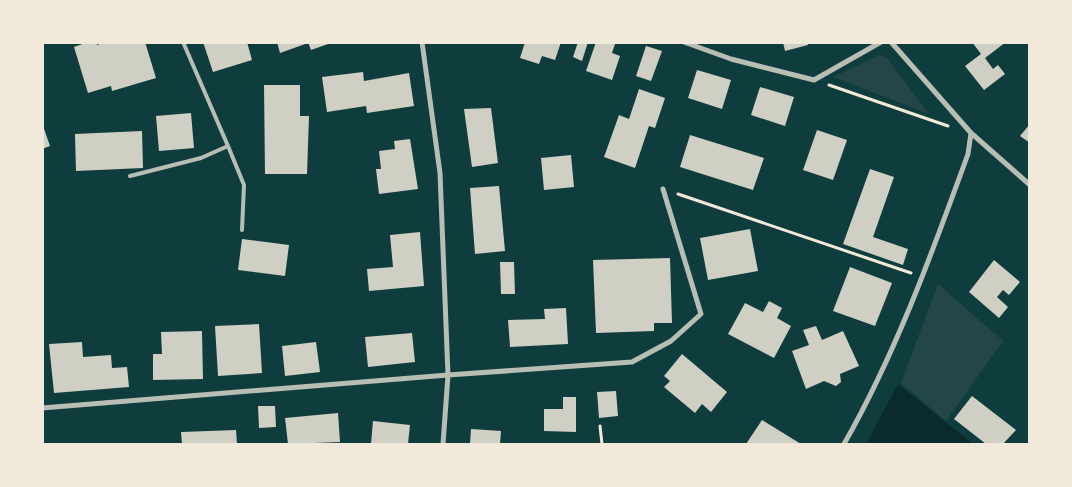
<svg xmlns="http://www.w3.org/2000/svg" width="1072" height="487" font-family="'IBM Plex Sans',sans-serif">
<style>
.green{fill:#244646}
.water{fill:#0a2a2b}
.building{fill:#cfcfc3}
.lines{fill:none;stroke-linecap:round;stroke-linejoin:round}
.path{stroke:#f1e9da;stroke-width:3}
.service{stroke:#b8beb3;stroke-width:4}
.minor{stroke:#b8beb3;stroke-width:5}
</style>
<rect width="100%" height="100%" fill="#0f3d3e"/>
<path class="green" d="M880,55l7,3 42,56 -96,-37z
M938,284l65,57 -57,80 -45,-38z"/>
<path class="water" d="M898,384l75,60h-107z"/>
<path class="building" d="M88,42h8l1,3 7,-3h41l11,36 -44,13 -1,-5 -23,7 -14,-46z
M203,42h44l5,18 -39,12z
M277,42h31v1l-28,10z
M308,42h23v1l-20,7z
M525,42h36l-6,18 -13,-4 -3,8 -19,-6z
M578,42h10l-6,19 -9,-4z
M596,42l19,2 -3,9 8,3 -8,24 -26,-9z
M783,42h24l1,3 -23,6z
M972,42h34l-21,16 8,11 5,-4 7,9 -21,16 -19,-24 16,-12z
M646,46l16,5 -11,30 -15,-5z
M697,70l34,10 -9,29 -34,-11z
M363,72l1,9 45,-8 5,33 -47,7 -1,-7 -39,6 -5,-35z
M264,85h36v31h9l-2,58h-42z
M760,87l34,10 -9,29 -34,-11z
M639,89l26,9 -10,30 -6,-2 -14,42 -31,-11 15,-42 10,4z
M491,108l7,55 -26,4 -8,-58z
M191,113l3,35 -35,3 -3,-35z
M42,123l8,23 -8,3z
M1030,124v19l-10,-7z
M817,130l30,10 -14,40 -30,-10z
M142,131l1,37 -67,3 -1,-37z
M690,135l74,23 -11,32 -73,-23z
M410,139l8,50 -39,5 -3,-25h5l-2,-18 16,-2 -1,-8z
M571,155l3,32 -30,3 -3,-32z
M870,169l24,8 -21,60 35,12 -5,16 -60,-21z
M499,186l6,65 -30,3 -5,-66z
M750,229l8,42 -50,9 -8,-42z
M420,232l4,54 -55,5 -2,-22 26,-2 -3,-32z
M242,239l47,6 -4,31 -47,-6z
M670,258l2,65h-18v8l-58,2 -3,-73z
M994,260l26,22 -11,13 -6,-5 -6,7 11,10 -9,11 -30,-26z
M500,262h14l1,32h-14z
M850,267l42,16 -17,43 -42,-15z
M769,301l13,7 -5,10 14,8 -17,32 -46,-24 17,-31 18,9z
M566,308l2,36 -58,3 -2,-27 37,-1 -1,-10z
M259,324l3,49 -44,3 -3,-50z
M816,326l6,14 21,-9 16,35 -19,8 1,8 -5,4 -12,-5 -18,8 -14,-38 17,-6 -6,-15z
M202,331l1,48 -50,1v-26h9l-1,-22z
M412,333l3,29 -47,5 -3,-30z
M82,342l1,15 28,-2 1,13 15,-1 2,20 -75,6 -5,-49z
M316,342l4,30 -35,4 -3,-30z
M682,354l45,38 -16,20 -9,-8 -7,9 -31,-26 6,-6 -6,-5z
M616,391l2,25 -19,2 -2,-26z
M972,396l44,34 -13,14h-17l-32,-25z
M563,397h13v35l-32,-1v-22h19z
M258,406h17l1,21 -17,1z
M338,413l2,29 -52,2 -3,-26z
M762,420l39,24h-55z
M373,421l37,4 -2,19h-37z
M471,429l30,2 -1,13h-30z
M236,430l1,14h-55l-1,-12z"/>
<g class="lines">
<path class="path" d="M829,85l119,41
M678,194l233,79
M600,426l2,18"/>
<path class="service" d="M228,146l16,39 -2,45
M130,176l71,-18 27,-12 -45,-104"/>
<path class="minor" d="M422,42l18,131 8,202 -5,69
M684,42l47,17 83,21 67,-38
M891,42l80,91 59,52
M42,408l406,-33 184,-13 39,-21 30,-27 -38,-125
M844,444c52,-91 88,-191 124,-290l3,-21"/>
</g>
<rect width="1072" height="487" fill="none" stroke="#f1e9da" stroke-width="88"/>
</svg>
